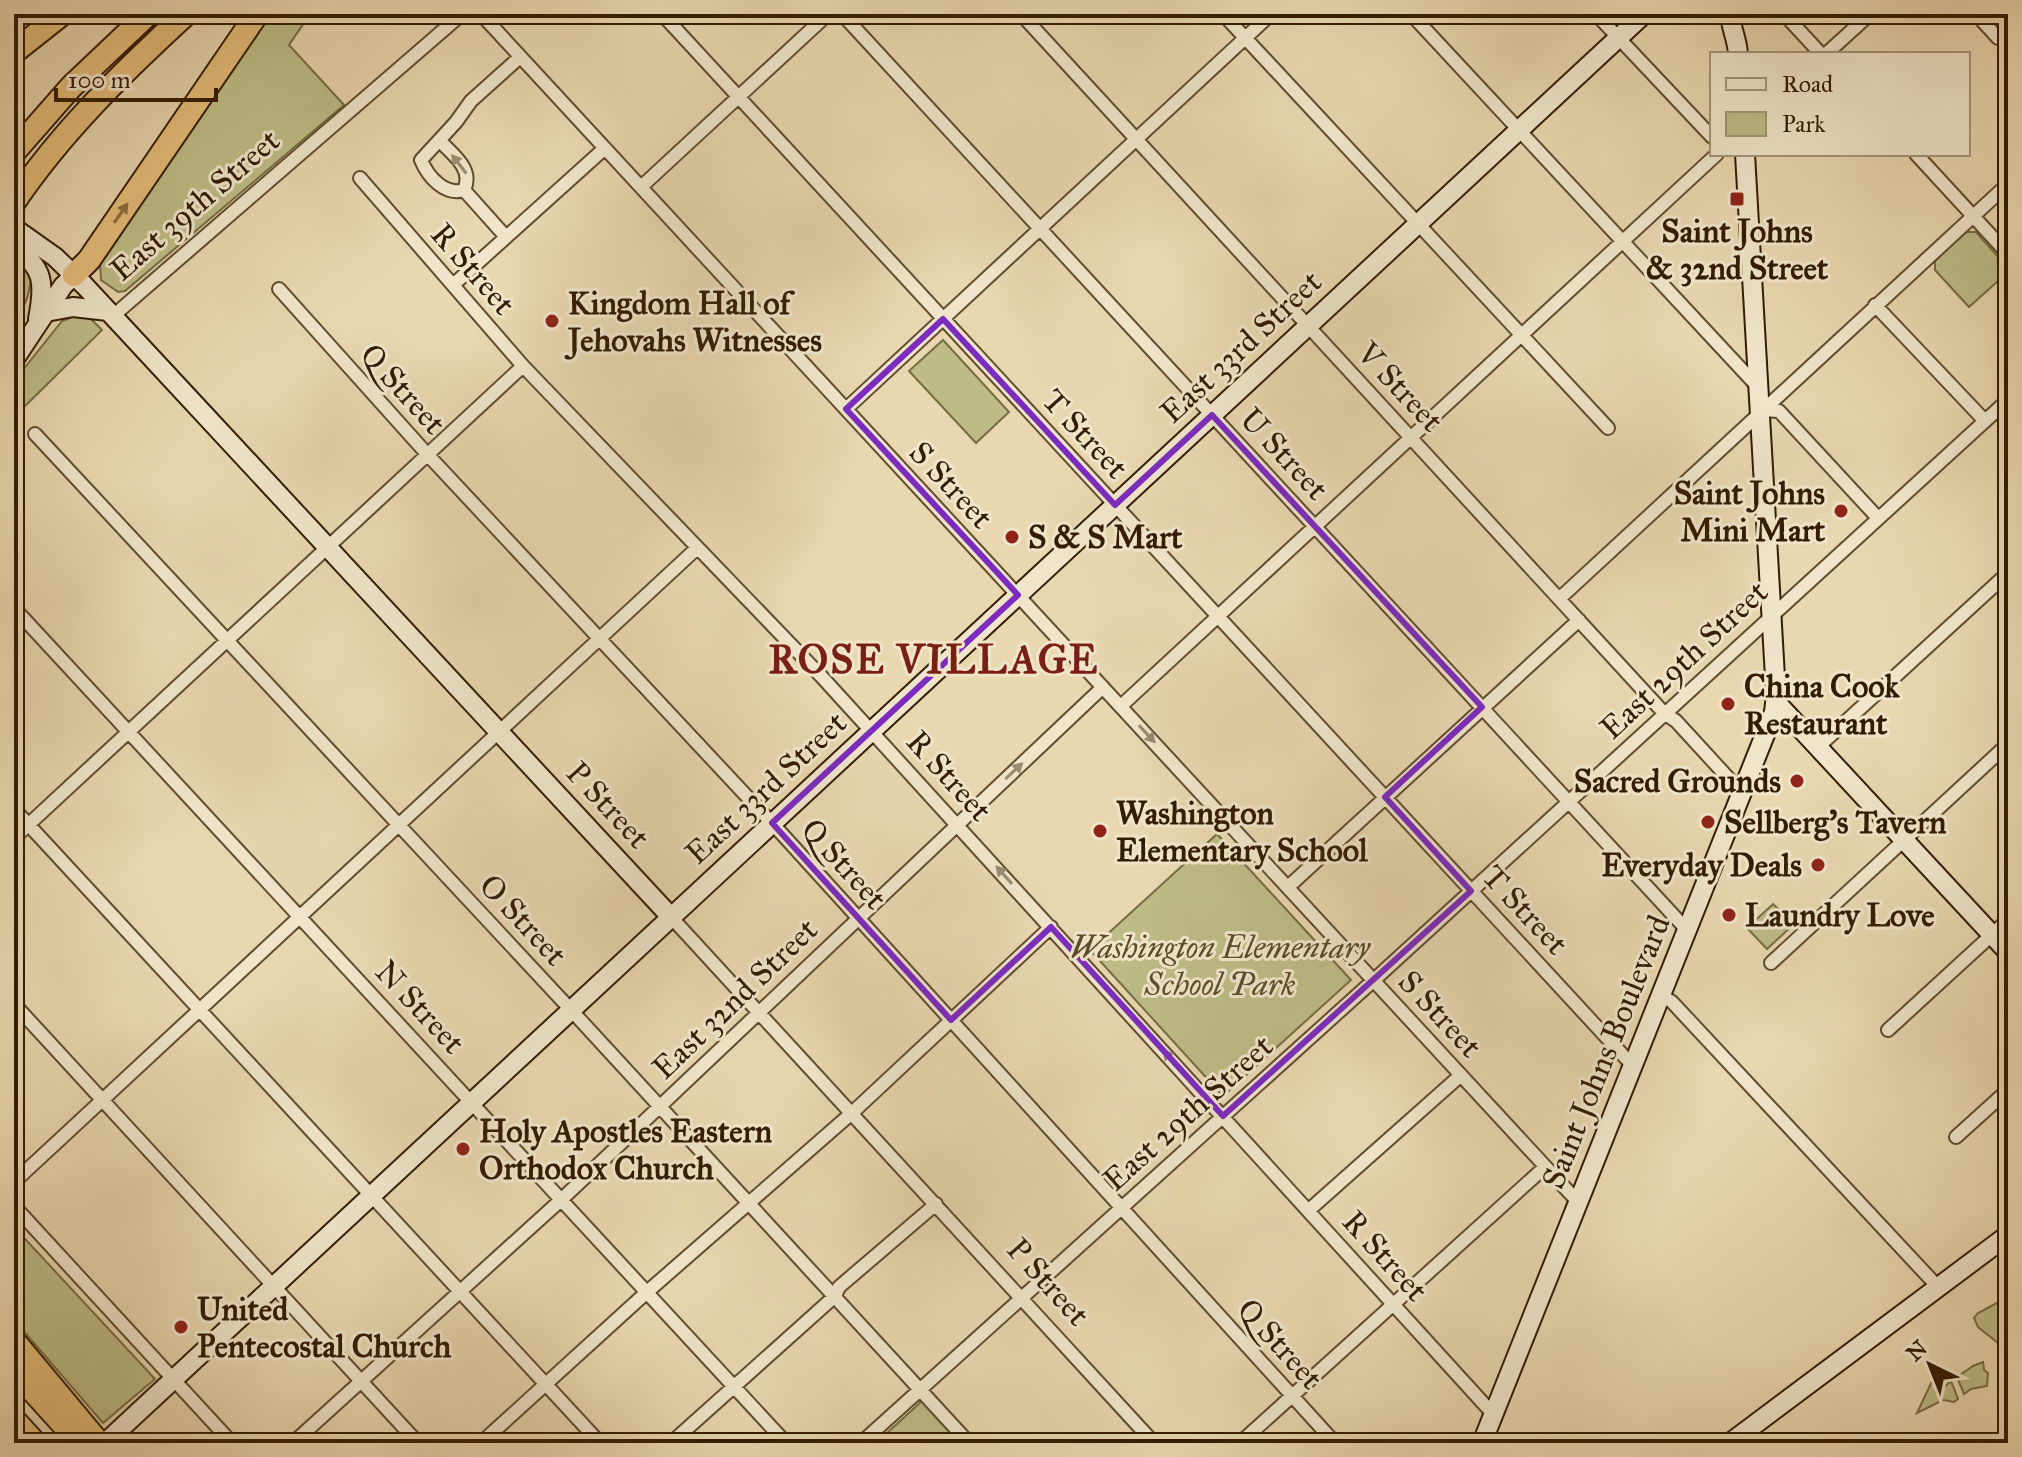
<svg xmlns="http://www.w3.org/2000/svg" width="2022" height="1457" font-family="'IM FELL Great Primer',serif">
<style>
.green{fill:#bdbc86;stroke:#786c45;stroke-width:2}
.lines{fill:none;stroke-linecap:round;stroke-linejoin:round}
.street-casing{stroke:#604b2f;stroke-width:16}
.secondary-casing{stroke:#331c04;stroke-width:22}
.highway-casing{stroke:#331c04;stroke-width:26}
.street{stroke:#f0e5cb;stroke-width:12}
.secondary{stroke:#f0e5cb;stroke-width:18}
.highway{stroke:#e4bc78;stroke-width:22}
.oneway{fill:#9b8b71}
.oneway2{fill:#8c6c3e}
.marked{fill:none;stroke:#7b2cbf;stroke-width:6;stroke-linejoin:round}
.poi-dot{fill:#8f2418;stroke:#f0e5cb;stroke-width:3}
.labels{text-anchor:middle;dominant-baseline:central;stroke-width:6;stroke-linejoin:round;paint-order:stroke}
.street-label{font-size:32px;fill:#331c04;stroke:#f0e5cb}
.poi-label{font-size:32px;font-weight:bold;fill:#331c04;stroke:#f0e5cb;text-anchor:start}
.park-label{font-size:32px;font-style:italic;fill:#5c4c2b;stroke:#f0e5cb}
.district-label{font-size:40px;font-weight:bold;letter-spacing:2px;fill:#7a1f14;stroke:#f0e5cb}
</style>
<rect width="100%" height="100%" fill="#e8d7af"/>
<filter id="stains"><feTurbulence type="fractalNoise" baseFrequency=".0025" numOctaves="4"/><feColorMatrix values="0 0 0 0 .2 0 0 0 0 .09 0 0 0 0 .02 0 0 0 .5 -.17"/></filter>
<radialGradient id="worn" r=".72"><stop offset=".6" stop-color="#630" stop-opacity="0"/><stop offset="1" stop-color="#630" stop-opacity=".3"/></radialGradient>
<path class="green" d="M271,14h39l-21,31 55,60 -219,186 -7,1 -17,-12 -1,-18z
M1962,232h14l32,36v4l-39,35 -34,-37v-11z
M14,254l17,19c0,20 -6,33 -17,50z
M75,316l14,1 13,13 -88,87v-36l48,-60z
M943,340l66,72 -33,31 -67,-72z
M1217,834l134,146 -128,116 -133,-146z
M1773,904l21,20 -27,25 -20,-21z
M14,1227l141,152 -52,44 -89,-103z
M2008,1297v54l-30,-24 -4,-9 4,-5z
M1983,1362l1,8 4,3 -1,13 -16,3 -7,5 -7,-17 16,-11z
M1933,1379l9,10 9,-8 7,18 -4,3 -11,-2 -26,13z
M922,1401l39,42h-85z"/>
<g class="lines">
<g class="street-casing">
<path id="street" d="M481,14l1098,1189
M662,14l971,1052
M842,14l845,916
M1021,14l643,699 12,8 66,72
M1223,14l385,414
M1411,14l347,373
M1596,14l116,123
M1784,14l37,40
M1976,14l22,24
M1826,54l44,-40
M440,141c13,14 34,28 24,49
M1916,154l92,100
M360,178l163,188 298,310 673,739
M641,187l187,-173
M464,190c-19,6 -36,-13 -43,-30l35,-38 15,-21 49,-44
M464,190l42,47
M453,285l152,-137
M279,289l148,165 355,380 553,609
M1875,305l110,116
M113,316l349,-302
M846,409l425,-395
M1761,410l18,1 99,107
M35,434l537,577 397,432
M1559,599l449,-415
M14,608l772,835
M1121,706l596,-552
M1818,747l190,-174
M14,809l586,634
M14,838l509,-472
M1288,887l291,-267
M671,917l483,526
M1771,963l237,-219
M1661,995l11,7 266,285
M14,1004l404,439
M1888,1030l120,-110
M1956,1137l52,-47
M14,1182l682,-633
M14,1206l218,237
M1309,1210l152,-135
M293,1443l269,-244 541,-512
M481,1443l166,-151 206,-180 198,-185
M671,1443l164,-147 4,-9 97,-83
M861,1443l513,-463 634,-580
M1240,1443l305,-276"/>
</g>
<g class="secondary-casing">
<path id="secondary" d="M1730,14c1,15 7,24 8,40
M14,228l41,29 29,28 587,632
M14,245c30,24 31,37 24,74
M46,312l27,-5 35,4
M14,360l49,-74 11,-11
M1776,702l232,250
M105,1443l1539,-1429
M1482,1443l292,-731 2,-17 -31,-541
M1730,1443l278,-208"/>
</g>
<g class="highway-casing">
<path id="highway" d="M14,52l48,-38
M14,152l57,-65 77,-73
M14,202c48,-71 109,-130 172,-188
M74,275l15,-15 168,-246
M14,1341l85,102
M14,1370l66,73
M14,1420l21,23"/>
</g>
<use href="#street" class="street"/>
<use href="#secondary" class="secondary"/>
<use href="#highway" class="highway"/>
</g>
<defs><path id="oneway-solid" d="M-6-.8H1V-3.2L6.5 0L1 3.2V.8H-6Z" transform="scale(2)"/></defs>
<g class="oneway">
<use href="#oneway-solid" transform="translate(459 164) rotate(-128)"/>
<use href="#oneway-solid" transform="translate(1147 734) rotate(47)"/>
<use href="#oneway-solid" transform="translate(1014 771) rotate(-43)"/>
<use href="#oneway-solid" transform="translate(1004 875) rotate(-132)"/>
<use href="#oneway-solid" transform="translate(1171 1059) rotate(-132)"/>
</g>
<use class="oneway2" href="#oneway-solid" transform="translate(121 213) rotate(-55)"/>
<path class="marked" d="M943,319l172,186 97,-90 270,292 -97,90 86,94 -248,225 -172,-189 -100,93 -179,-197 246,-228 -172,-186z"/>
<g class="poi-dot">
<rect x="1729" y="191" width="16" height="16" rx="4"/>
<circle cx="552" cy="321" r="8"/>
<circle cx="1841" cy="511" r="8"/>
<circle cx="1012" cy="537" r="8"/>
<circle cx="1728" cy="704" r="8"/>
<circle cx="1797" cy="781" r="8"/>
<circle cx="1708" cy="822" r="8"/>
<circle cx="1100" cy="831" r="8"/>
<circle cx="1818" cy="865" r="8"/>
<circle cx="1729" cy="915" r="8"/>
<circle cx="463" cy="1149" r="8"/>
<circle cx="181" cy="1327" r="8"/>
</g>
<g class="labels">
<g class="street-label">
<text transform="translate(195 205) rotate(-41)">East 39th Street</text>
<text transform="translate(473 269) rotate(49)">R Street</text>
<text transform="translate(1241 347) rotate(-43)">East 33rd Street</text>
<text transform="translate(1400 387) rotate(47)">V Street</text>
<text transform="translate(403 389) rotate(48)">Q Street</text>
<text transform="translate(1085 434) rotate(47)">T Street</text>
<text transform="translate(1284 454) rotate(47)">U Street</text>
<text transform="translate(951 485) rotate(47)">S Street</text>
<text transform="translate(1684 660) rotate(-43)">East 29th Street</text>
<text transform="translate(949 776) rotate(48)">R Street</text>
<text transform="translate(766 788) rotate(-43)">East 33rd Street</text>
<text transform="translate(608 805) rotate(47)">P Street</text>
<text transform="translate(844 864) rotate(48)">Q Street</text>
<text transform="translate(1525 910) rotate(47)">T Street</text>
<text transform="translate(523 920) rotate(47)">O Street</text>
<text transform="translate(735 999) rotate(-44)">East 32nd Street</text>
<text transform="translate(420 1007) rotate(47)">N Street</text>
<text transform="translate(1440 1014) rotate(47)">S Street</text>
<text transform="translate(1606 1052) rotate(-68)">Saint Johns Boulevard</text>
<text transform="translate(1188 1113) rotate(-42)">East 29th Street</text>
<text transform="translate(1385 1256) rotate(48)">R Street</text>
<text transform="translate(1048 1282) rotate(48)">P Street</text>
<text transform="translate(1280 1344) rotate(48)">Q Street</text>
</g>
<g class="poi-label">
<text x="1737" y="231" text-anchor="middle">Saint Johns<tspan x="1737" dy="37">&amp; 32nd Street</tspan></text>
<text x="568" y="303">Kingdom Hall of<tspan x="568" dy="37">Jehovahs Witnesses</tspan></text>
<text x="1825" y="493" text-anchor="end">Saint Johns<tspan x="1825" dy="37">Mini Mart</tspan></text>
<text x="1028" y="537">S &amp; S Mart</text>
<text x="1744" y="686">China Cook<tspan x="1744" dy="37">Restaurant</tspan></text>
<text x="1781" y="781" text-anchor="end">Sacred Grounds</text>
<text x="1116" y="813">Washington<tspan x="1116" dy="37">Elementary School</tspan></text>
<text x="1724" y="822">Sellberg's Tavern</text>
<text x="1802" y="865" text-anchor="end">Everyday Deals</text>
<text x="1745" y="915">Laundry Love</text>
<text x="479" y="1131">Holy Apostles Eastern<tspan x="479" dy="37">Orthodox Church</tspan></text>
<text x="197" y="1309">United<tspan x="197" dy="37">Pentecostal Church</tspan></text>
</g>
<g class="park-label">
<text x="1220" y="947">Washington Elementary<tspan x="1220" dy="37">School Park</tspan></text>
</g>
<g class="district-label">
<text x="934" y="659">ROSE VILLAGE</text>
</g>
</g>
<rect width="2022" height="1457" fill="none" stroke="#e8d7af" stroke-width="48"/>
<rect x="16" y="16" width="1990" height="1425" fill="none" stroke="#331c04" stroke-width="4"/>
<rect x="24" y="24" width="1974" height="1409" fill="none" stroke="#331c04" stroke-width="2"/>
<rect x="1710" y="52" width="260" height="104" fill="#f0e5cb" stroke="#a4957b" stroke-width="2"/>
<rect x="1726" y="78" width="40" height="12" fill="#f0e5cb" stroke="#a4957b" stroke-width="2"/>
<text x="1782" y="92" font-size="24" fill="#331c04">Road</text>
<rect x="1726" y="112" width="40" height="24" fill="#bdbc86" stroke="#a4957b" stroke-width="2"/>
<text x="1782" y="132" font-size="24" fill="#331c04">Park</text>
<g transform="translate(1930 1365) rotate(317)" stroke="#f0e5cb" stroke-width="6" paint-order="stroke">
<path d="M0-6L14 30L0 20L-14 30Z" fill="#331c04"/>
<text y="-12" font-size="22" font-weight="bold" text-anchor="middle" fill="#331c04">N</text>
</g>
<path d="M56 88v12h160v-12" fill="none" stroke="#331c04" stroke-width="4"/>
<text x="68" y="88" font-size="24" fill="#331c04" stroke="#f0e5cb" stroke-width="6" paint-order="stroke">100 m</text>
<rect width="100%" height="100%" filter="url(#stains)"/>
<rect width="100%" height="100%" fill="url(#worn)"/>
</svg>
